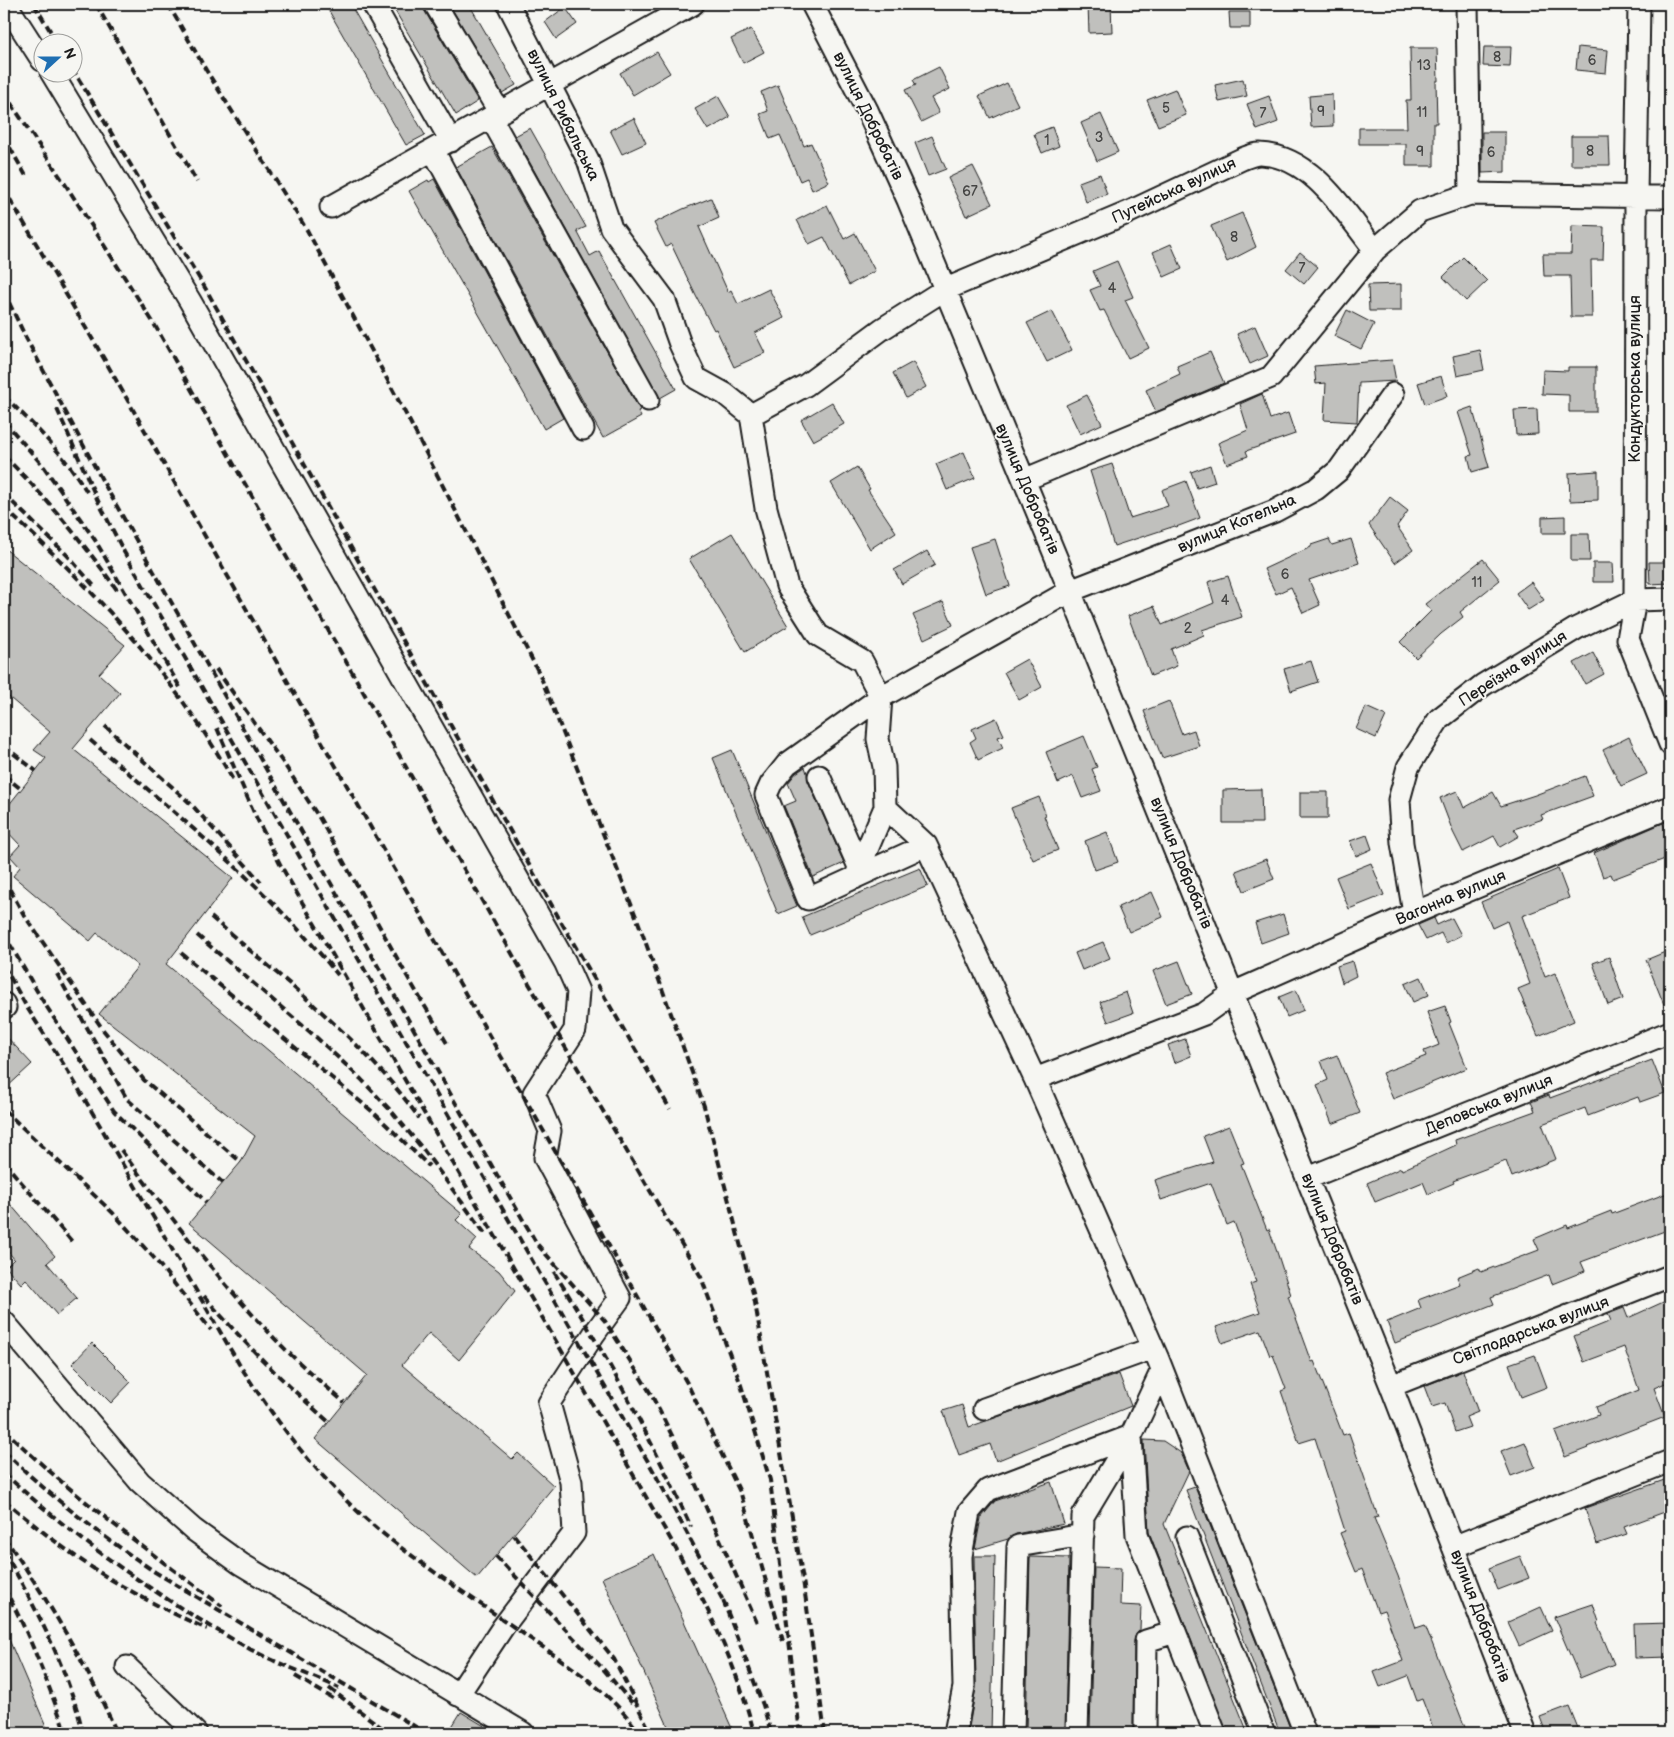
<svg xmlns="http://www.w3.org/2000/svg" width="1674" height="1737" font-family="'Balsamiq Sans',sans-serif">
<style>
.building{fill:#c0c0bd;stroke:#1c1c1c}
.lines{fill:none;stroke-linecap:round;stroke-linejoin:round}
.minor-casing{stroke:#1c1c1c;stroke-width:25}
.minor{stroke:#f6f6f2;stroke-width:21}
.rail{stroke:#1c1c1c;stroke-width:4;stroke-dasharray:8 4;stroke-linecap:butt}
.labels{text-anchor:middle;dominant-baseline:central;stroke-width:4;stroke-linejoin:round;paint-order:stroke}
.number-label{font-size:14px;fill:#454544}
.street-label{font-size:16px;fill:#1c1c1c;stroke:#f6f6f2}
</style>
<rect width="100%" height="100%" fill="#f6f6f2"/>
<filter id="ink" filterUnits="userSpaceOnUse"><feTurbulence type="fractalNoise" baseFrequency=".02" numOctaves="2"/><feDisplacementMap in="SourceGraphic" scale="10" xChannelSelector="R" yChannelSelector="G"/><feConvolveMatrix kernelMatrix="1 2 1 2 8 2 1 2 1" color-interpolation-filters="sRGB"/></filter>
<g filter="url(#ink)">
<path class="building" d="M325,4h25l75,131 -19,10z
M391,4h32l1,6 54,91 -22,14z
M449,4h20l47,81 -14,8z
M1088,4h23l1,28 -23,1z
M565,7l12,17 -21,15 -11,-17z
M1229,12h21v16h-20z
M751,29l13,23 -21,11 -12,-24z
M1484,47h27l-1,20 -27,-1z
M1578,47l30,3 -2,23 -30,-3z
M1410,48h27l1,33h-2l1,42h-3v43h-28v-22h-47v-16h48l-1,-28h5z
M657,52l13,21 -37,22 -13,-22z
M939,67l11,22 -19,9 8,15 -18,9 -16,-32 11,-5 -3,-5z
M1243,79l4,17 -28,6 -4,-17z
M1007,83l11,22 -28,13 -11,-22z
M778,85l26,61 7,-3 18,39 -17,8 -5,-12 -7,3 -20,-46 -10,4 -10,-25 8,-3 -7,-19z
M1175,89l11,26 -28,11 -11,-26z
M1332,94l1,32 -22,1 -2,-31z
M718,96l12,21 -22,13 -13,-21z
M1269,96l9,26 -21,8 -10,-26z
M1101,114l17,38 -21,9 -16,-38z
M634,118l12,25 -24,11 -12,-24z
M1052,127l7,19 -17,7 -8,-19z
M530,128l56,99 -9,4 13,25 9,-5 77,138 -16,9 -145,-262z
M1482,132h23v40l-23,1z
M932,136l14,33 -18,7 -13,-33z
M1571,136h38l1,29h-39z
M492,147l148,263 -2,1 3,6 -38,21 -147,-271z
M973,166l19,38 -26,12 -18,-38z
M1100,174l7,20 -21,8 -7,-20z
M434,179l129,239 -19,11 -135,-238 19,-11 1,2z
M711,198l8,20 -20,9 29,65 3,-2 7,14 31,-15 15,29 -29,15 10,20 -31,14 -18,-38 -2,1 -18,-34 -25,-52 -5,3 -12,-24 29,-14z
M827,205l17,34 11,-6 20,38 -26,14 -25,-48 -15,7 -12,-24z
M1242,213l14,34 -29,15 -16,-36z
M1572,226l32,1 -1,33h-12l1,57h-21l-1,-41h-26l-1,-22h28z
M1171,244l11,25 -18,8 -11,-25z
M1300,252l18,15 -14,17 -18,-15z
M1463,257l24,24 -21,20 -23,-24z
M1117,261l16,36 -8,3 24,48 -21,10 -24,-48 -4,1 -10,-21 10,-4 -7,-15z
M1401,284v27h-32l-1,-26z
M1347,310l27,14 -13,25 -27,-13z
M1052,311l20,39 -25,12 -20,-39z
M1255,326l13,30 -18,8 -13,-30z
M1480,350l4,20 -27,6 -4,-20z
M1210,352l14,31 -68,29 -10,-22 34,-16 -3,-8z
M1392,360l4,21 -37,2 -2,39 -33,-2 2,-37 -10,1 -2,-18z
M913,362l13,25 -20,11 -13,-25z
M1568,367h28v45h-27v-17l-27,-1 1,-24 25,1z
M1441,376l6,20 -22,8 -7,-21z
M1262,394l8,25 18,-6 7,21 -49,17 2,5 -21,8 -9,-21 30,-13 -8,-26z
M1087,395l15,29 -22,10 -14,-29z
M832,402l12,22 -31,17 -12,-21z
M1472,407l17,60 -17,5 -4,-16 4,-1 -14,-43z
M1537,409l1,25 -22,1 -2,-25z
M964,452l11,26 -28,12 -11,-26z
M1112,464l18,54 38,-12 -6,-16 24,-9 14,37 -24,9 -1,-1 -61,20 -24,-75z
M1210,465l5,17 -18,6 -6,-16z
M857,467l13,22 -2,1 28,42 -26,17 -39,-66z
M1598,471v29l-28,1 -1,-28z
M1390,497l18,14 -11,15 16,24 -18,13 -26,-38z
M1565,516v17h-23v-16z
M732,533l56,93 -43,26 -56,-93z
M1571,534h18l1,27h-19z
M995,539l15,47 -24,8 -16,-47z
M1329,539l3,6 19,-6 8,24 -50,17 11,25 -17,8 -12,-26 -15,7 -12,-25 47,-22v-2z
M4,548l121,97 -26,29 21,19 -47,56 160,129 -67,86 296,250 -6,6 21,19 -8,10 30,22 16,20 -56,69 -30,-27 -27,32 110,94 6,-6 36,33 -77,92 -162,-139 52,-64 -178,-152 52,-61 14,-26 -156,-122 39,-48 -41,-33 -7,8 -77,-65 7,-9 -10,-11 10,-11 -16,-17v-17l42,-53 -12,-8 16,-18 -46,-39z
M927,551l8,14 -33,19 -8,-14z
M1483,559l17,21 -40,32 3,5 -22,17 -25,24 -16,-16 31,-31 -6,-7z
M1649,562h21v21l-20,1z
M1593,563h20l1,19h-21z
M1228,576l14,41 -40,13 2,5 -33,14 6,17 -26,10 -23,-60 26,-10 8,19 52,-22 -6,-21z
M1531,582l13,18 -16,10 -12,-17z
M943,602l10,23 -29,14 -11,-24z
M1593,653l11,21 -19,10 -11,-21z
M1027,659l15,28 -23,13 -15,-28z
M1311,661l7,21 -27,9 -7,-22z
M1169,701l13,33 12,-4 5,16 -37,12 -18,-47z
M1366,707l20,9 -10,22 -20,-9z
M996,718l8,17 -6,2 5,11 -25,12 -8,-18 6,-4 -4,-9z
M1084,736l13,31 -5,2 9,22 -19,7 -9,-22 -15,7 -12,-31z
M1629,737l18,37 -26,12 -18,-36z
M732,750l65,156 -19,8 -65,-156z
M805,767l2,6 1,8 36,82 -31,14 -29,-71 12,-5 -8,-18 8,-10z
M1585,776l8,20 -52,19 2,4 -29,10 5,7 -19,11 -6,-11 -31,16 -10,-20 -13,-34 17,-7 7,17 29,-16 8,14 34,-11z
M1261,789l1,34h-39v-33z
M1300,792h28v26h-28z
M1039,797l7,18 -2,1 14,34 -25,10 -22,-52z
M1663,823l7,18v16l-57,22 -2,-5 -8,3 -9,-24z
M1107,832l11,30 -23,8 -10,-29z
M1367,835l5,14 -16,7 -6,-15z
M1266,859l8,20 -30,12 -8,-20z
M1371,863l13,32 -35,14 -13,-32z
M920,868l8,18 -118,49 -8,-18z
M1558,869l11,29 -47,18 23,61 10,-4 19,48 -36,15 -20,-47 12,-5 -23,-63 -15,7 -11,-26z
M1152,892l11,25 -34,15 -11,-25z
M1283,914l6,19 -28,10 -6,-20z
M1434,918l3,7 15,-7 9,17 -15,8 -5,-10 -15,7 -8,-15z
M1103,942l7,16 -28,12 -7,-17z
M1670,950v67h-1l-23,-57z
M1609,957l14,42 -15,6 -15,-42z
M1179,961l13,33 -26,10 -13,-33z
M1352,961l4,15 -14,7 -5,-17z
M1421,977l8,18 -16,7 -8,-18z
M1296,990l8,20 -17,7 -8,-20z
M1126,992l7,21 -25,9 -8,-20z
M1445,1006l6,16 -2,1 18,45 -74,31 -11,-26 44,-17 -2,-5 15,-6 -12,-33z
M4,1034l28,30 -28,26z
M1185,1039l6,17 -17,7 -6,-18z
M1337,1055l23,58 -28,11 -15,-39 11,-5 -7,-19z
M1652,1060l13,33 -25,9 -2,-5 -50,19 -3,-8 -43,16 14,35 -44,18 -6,-16 -53,20 1,2 -26,11 -5,-12 -48,20 -8,-19 34,-15 1,2 54,-25 -1,-5 80,-29 -4,-9 18,-7 1,3z
M1229,1126l15,37 -3,1 26,66 2,-1 8,23 14,43 -3,1 24,66 2,-1 29,74 6,-2 29,84 -4,1 24,58 18,52 9,-3 41,105 -9,3h-22l-13,-34 -5,2 -9,-25 -28,11 -6,-15 29,-11 -19,-51 -6,2 -16,-43 -6,3 -16,-39 5,-2 -30,-93 -16,5 -18,-52 5,-2 -13,-34 -3,1 -10,-26 -38,13 -6,-16 44,-15 -10,-28 6,-2 -22,-60 -7,3 -16,-42 -50,17 -6,-20 58,-18 -10,-26z
M1670,1192v37l-89,33 4,9 -33,13 -3,-9 -58,22 3,7 -99,39 -8,-21 34,-14 -3,-8 42,-16 -3,-7 22,-9 2,4 58,-22 -5,-11 33,-14 1,3 43,-17 1,3z
M4,1197l51,59 -8,7 30,35 -20,17 -31,-36 -5,5 -15,-17 8,-8 -10,-13z
M1670,1299v82l-16,7 11,29 -78,30 1,1 -23,9 -10,-25 44,-17 -3,-8 43,-17 -15,-43 -40,15 -10,-26 37,-15 -3,-7 16,-6 4,10z
M92,1343l39,39 -20,21 -39,-39z
M1535,1355l12,32 -26,10 -12,-33z
M1463,1371l15,41 -12,5 4,10 -15,5 -10,-29 -13,4 -8,-21z
M1119,1374l12,32 -135,55 -6,-17 -31,11 -16,-44 19,-6 7,22z
M1144,1440l19,1 18,12 8,18 -25,53 84,209h-21l-78,-201z
M1525,1442l10,25 -24,9 -10,-25z
M1670,1478v32l-46,17 3,7 -30,10 -12,-36z
M1051,1482l13,42 -48,10 -8,5 -33,10 6,-31 14,-17z
M1195,1487l97,246h-12l-94,-243z
M654,1554l80,179h-63l-69,-155z
M974,1556h21l-4,177h-23l8,-46z
M1520,1556l9,22 -31,12 -9,-22z
M1030,1557l39,1 -4,175h-39z
M1094,1567l27,1 -1,37 21,1 -1,24 -4,4 -2,7 -1,92h-43z
M1593,1604l6,18 -2,1 17,41 -34,14 -26,-61z
M1541,1607l11,24 -33,15 -11,-24z
M1670,1623v34l-35,1 -1,-34z
M4,1628l45,105h-45z
M1569,1706l11,27h-34l-6,-16z
M461,1712l35,21h-48z"/>
<g class="lines">
<g class="minor-casing">
<path id="minor" d="M6,4l36,56
M373,4l78,137
M435,4l65,109
M508,4l80,156 23,68 53,71 16,45 16,34 29,16 26,21
M812,4l55,106 41,90 162,391 321,795 134,347
M1467,4l3,190
M1639,4l-3,193 -1,403 -7,39 42,105
M51,72l139,229 375,661 13,29 -3,39 -41,63 16,38 -5,27 75,140 -26,36 -45,69 22,79 3,51 -71,94 -45,68
M491,118l157,282
M433,150l150,279
M331,207l362,-203
M751,415l55,-30 76,-56 62,-39 183,-77 115,-54c5,-2 12,-5 18,-5 52,1 86,60 115,96
M751,415l15,93 21,78 31,49 44,26 19,36 -3,42 6,28 1,40 -30,71
M1024,480l247,-103 104,-127 45,-39 50,-17 200,3
M819,776l40,91
M885,807l41,38 109,234 123,280 147,374
M926,845l-118,54 -42,-104 5,-11 16,-20 94,-67 189,-106 205,-80 41,-22 23,-19 54,-76
M1414,913l-12,-70 -3,-43 9,-33 31,-48 44,-34 94,-57 58,-28 35,-1
M4,1004l1,3 -1,1
M1035,1079l169,-65 29,-21 181,-80 256,-106
M1308,1178l362,-146
M4,1322l136,160 54,48 47,34 282,169
M1162,1370l-31,66 6,99 78,198
M1391,1386l279,-110
M984,1409l169,-61
M1187,1537l77,196
M1453,1547l217,-86
M127,1667l69,66
M955,1733l9,-46 -3,-131 8,-44 19,-22 143,-54
M1013,1733l5,-187 65,-11
M1077,1733l6,-217 48,-80
M1145,1733l1,-92 29,-9"/>
</g>
<use href="#minor" class="minor"/>
<path class="rail" d="M34,4l23,38
M96,4l101,178
M168,4l38,66 101,160 103,192 130,253 99,249 65,182 50,191 49,283 22,153
M72,68l135,223 353,629 110,189
M4,93l63,94 86,135 411,723 137,232 40,108 29,95 30,253
M4,137l22,39
M4,189l99,168 584,1026 54,111 42,147
M4,292l22,46 76,142 361,636 74,128 68,77 46,73 38,75 69,156
M4,396c31,30 61,59 83,96
M57,409l40,90 27,53 530,920 72,134
M4,421l40,46 51,73 86,149
M4,456c42,41 79,86 113,134
M4,494l63,61 28,32
M4,508c88,79 171,168 229,272
M216,669l68,95 36,55 87,157 41,69
M105,726l86,78 70,78
M217,728l38,87 25,49 391,676c34,62 66,124 83,193
M90,740c87,75 175,145 248,235
M4,746l32,25
M4,775l18,15
M4,804l3,3
M4,879l20,36 80,116 40,49 97,82
M211,917c70,61 154,124 208,201
M4,934l37,64 73,113 92,91
M197,935l119,102 45,42 32,34 29,35 64,87
M181,953l192,159 56,54
M4,966l22,40 45,70 168,288c43,67 92,130 156,179 43,33 89,63 133,94 38,26 86,57 111,96
M57,974l70,125 96,84
M4,1110l109,103 41,45 57,72
M121,1150c45,61 91,122 143,177 24,27 52,51 80,75
M4,1162l70,82
M554,1272c52,82 97,166 137,255
M204,1296c39,46 79,86 125,126
M4,1429c67,66 143,121 218,177
M4,1451c45,45 98,85 151,121l271,161
M4,1473c73,68 157,126 244,175 29,16 61,26 91,40
M4,1500c31,26 63,52 98,74 34,21 69,39 105,55
M514,1535l100,124 37,74
M4,1537c44,62 82,127 113,196
M4,1551c32,58 64,117 79,182
M496,1556l108,114 28,33
M4,1588c26,46 44,96 62,145
M723,1600l40,105 8,28
M295,1676l39,23
M329,1688l60,45"/>
</g>
</g>
<g class="labels">
<g class="number-label">
<text x="1497" y="57">8</text>
<text x="1592" y="60">6</text>
<text x="1424" y="65">13</text>
<text x="1166" y="108">5</text>
<text x="1321" y="111">9</text>
<text x="1422" y="112">11</text>
<text x="1263" y="113">7</text>
<text x="1099" y="137">3</text>
<text x="1047" y="140">1</text>
<text x="1420" y="151">9</text>
<text x="1590" y="151">8</text>
<text x="1491" y="152">6</text>
<text x="970" y="191">67</text>
<text x="1234" y="237">8</text>
<text x="1302" y="268">7</text>
<text x="1112" y="288">4</text>
<text x="1285" y="574">6</text>
<text x="1477" y="582">11</text>
<text x="1225" y="600">4</text>
<text x="1188" y="628">2</text>
</g>
<g class="street-label">
<text transform="translate(563 115) rotate(64)">вулиця Рибальська</text>
<text transform="translate(868 116) rotate(64)">вулиця Добробатів</text>
<text transform="translate(1174 191) rotate(-25)">Путейська вулиця</text>
<text transform="translate(1635 379) rotate(-90)">Кондукторська вулиця</text>
<text transform="translate(1027 489) rotate(67)">вулиця Добробатів</text>
<text transform="translate(1237 524) rotate(-23)">вулиця Котельна</text>
<text transform="translate(1513 669) rotate(-33)">Переїзна вулиця</text>
<text transform="translate(1181 863) rotate(68)">вулиця Добробатів</text>
<text transform="translate(1451 898) rotate(-23)">Вагонна вулиця</text>
<text transform="translate(1489 1105) rotate(-22)">Деповська вулиця</text>
<text transform="translate(1332 1239) rotate(68)">вулиця Добробатів</text>
<text transform="translate(1531 1331) rotate(-21)">Світлодарська вулиця</text>
<text transform="translate(1480 1616) rotate(69)">вулиця Добробатів</text>
</g>
</g>
<rect width="1674" height="1737" fill="none" stroke="#f6f6f2" stroke-width="20"/>
<rect x="10" y="10" width="1654" height="1717" fill="none" stroke="#1c1c1c" stroke-width="2" filter="url(#ink)"/>
<g transform="translate(58 58) rotate(69)"><circle r="24" fill="#f6f6f2" stroke="#9f9f9c"/>
<path d="M0-4L9 19L0 12L-9 19Z" fill="#1f6fb2"/>
<text y="-8" font-size="14" font-weight="bold" text-anchor="middle" fill="#1c1c1c">N</text>
</g>
</svg>
